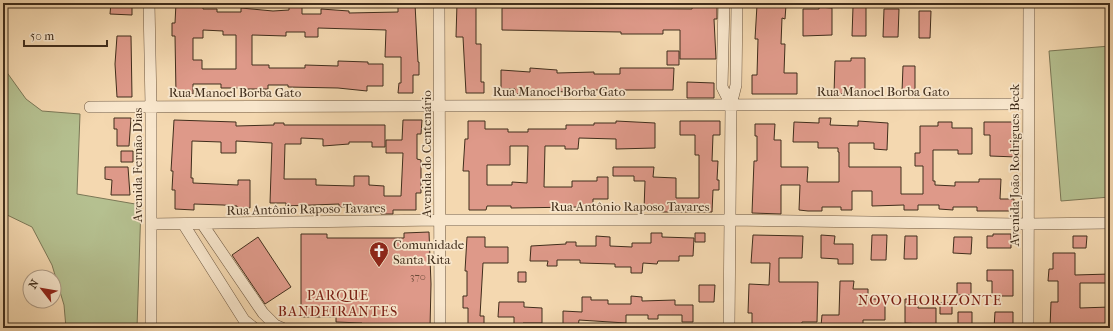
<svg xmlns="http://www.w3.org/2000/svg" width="1113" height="331" font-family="'IM FELL French Canon',serif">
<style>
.green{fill:#b5c090;stroke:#7b7756}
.building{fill:#de9989;stroke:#412e1c;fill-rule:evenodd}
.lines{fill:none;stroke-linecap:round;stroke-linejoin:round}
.minor-casing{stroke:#6e5841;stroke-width:12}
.minor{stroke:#f8e6cc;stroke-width:11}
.labels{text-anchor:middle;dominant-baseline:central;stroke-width:3.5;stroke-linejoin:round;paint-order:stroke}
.number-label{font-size:11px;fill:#684937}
.street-label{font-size:13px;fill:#412e1c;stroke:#f8e6cc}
.poi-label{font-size:13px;fill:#412e1c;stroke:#f8e6cc;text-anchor:start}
.neighbourhood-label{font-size:14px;letter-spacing:1px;fill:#7a1f14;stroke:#f8e6cc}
</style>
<rect width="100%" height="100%" fill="#f4d8b0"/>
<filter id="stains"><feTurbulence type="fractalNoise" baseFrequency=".005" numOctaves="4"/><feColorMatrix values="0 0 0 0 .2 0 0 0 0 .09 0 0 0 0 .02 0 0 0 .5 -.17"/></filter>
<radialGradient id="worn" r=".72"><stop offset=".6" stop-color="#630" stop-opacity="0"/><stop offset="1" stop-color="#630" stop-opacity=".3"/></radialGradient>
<path class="green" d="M1110,46v151l-49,4 -12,-150z
M3,67l23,32 16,12 38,3 -3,80 64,11 -4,123h-71l-2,-23 -12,-40 -20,-38 -29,-14z"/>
<path class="building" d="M111,3h21v12l-22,-1z
M176,3h27v6h14v3h24v-4l32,3 16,-1v-3h13v7h19v-5l28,2v2l49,-1v-8h17l3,58h1v13h-6v18h-15l1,-10h2v-26h-16l1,-27 -68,-2v9h-13v-5h-19v4l-34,-1v30h17v3h36v-3l33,1v-5l30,1v2h15v22h-16v5l-29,-3 -50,-1v-2h-20v4h-28v-1h-19v-4h-28v10h-17l-1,-58h-3v-13h3zM203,30l20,1v4h13v34h-34v-9h-9v-22h10z
M457,3h19v41h5v38h3v11h-18l-3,-56h-7z
M693,3h24v16h-3l2,40h-36v-29h-17v4h-42v-2l-119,-2v-22l190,1z
M757,5h29l-1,14 -3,-1 -1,26h4l-1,29h13v21h-45v-19h5l1,-36h-3z
M819,7l13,1v27l-29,1v-27h16z
M853,7h13v29h-14z
M884,9h15l-1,28h-15z
M919,11h12l-1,27h-11z
M117,36h14l1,61h-15l-2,-33z
M667,51h12v14h-12z
M851,58h14v36h-31l1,-33h16z
M903,66h12v26h-13z
M530,68l27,2v3l37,-1v2h26v-6h54l-1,22h-98v2l-48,-1v3h-12v-5h-14v-19l29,2z
M687,82l27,1v15h-27z
M114,118h17l-2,28h-12v-17h-3z
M819,118h12l-1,7 28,1v-5l30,2 -1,27 -13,-1v-6h-25v24h52v27h22v-28h-8v-13h5v-27h18v-4h14v6h20v26h-14v-4h-25v31h2v4l20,1v-4h24v-3h22l-1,20h14v12h-37v-4h-24v3l-14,-1v-4h-21v5h-14v-5l-32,1v-15h-20v19h-11v-3h-19v4h-14l-9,-1 1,-25h-19v29l-29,-1 2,-52h3v-25h-2v-12h20l-1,16h7v27h27l-1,15h32v-30h-1v-4h-20v-6h-25l1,-20 25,1z
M174,120l62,2v4l38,-1v-2h10v2h101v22h-13v-5h-23v2l-26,2v-7l-22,-1v6h-16l-1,35h32v6l38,1v-10h15v9l15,1v10h17l2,-43h-17v-13h16l1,-20h19l-1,14h-4v25l4,1v33h-5v17h-23v4h-12v-7h-42v-3l-53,2v-3h-16l2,-60 -36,-2v12h-15v-11l-29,-1 -1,37h2v5l23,1 22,1v-5h12v28h-13v-2l-14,-1 -29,-1v6l-19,-1v-19h-3l1,-19h-2z
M468,121h17v8h23v3h20v-3h38v-4h28v-2h22v-2l39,2v25l-39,1v-10l-37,-1 -1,11h-13v-3h-20l-1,41h28v-6h25v-4h11v22h-15v6h-14v2l-68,1v-2h-24l-1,4h-17v-39h-6l2,-32h3zM510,146h18l-1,37 -15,-1v3h-25v-20h23z
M680,121h40v14h-7l-1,26h6l-1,19h2v10h-6l-1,22h-51v-2h-17l1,-29h-11v-5h-21v-9h41l-1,10 23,1v20h23v-43h-4v-20h-15z
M984,122h30v17h4l-1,18 -27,-1v-21h-6z
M121,151h12v11h-12z
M105,167h23l2,28h-19l1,-15 -7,-1z
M429,232l2,52 -1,44h-68v-5l-26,-1v-5h-35v-83h26v4h77v-5z
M651,233h11v4l32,1 -1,18h-14v5h-21l-1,3 -14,-1 -1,10h-11v-6h-16v-3l-35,-1v-3h-23v6h-10l1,-5h-18l1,-15 35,-2v-2h10v4h20v-10l14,1v9l22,1v-4h19z
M695,233h10v9h-10z
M993,234h18v14h-24v-12h6z
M753,235l50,1 -1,22h-23v24h39l-1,40h-15l-1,6h-49v-15h-4l1,-29 20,1 1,-22h-19z
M821,235l14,1 -1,8h19v20h-15v-5l-17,-1z
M872,235h15l-1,25h-15z
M905,236h12v23h-13z
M1073,236h14l-1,12h-13z
M258,237l33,50 -26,17 -33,-49z
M467,237h18v10h23v16h-25l-3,53h4v10h-16v-18h-5v-12h4v-25h-2z
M954,237h18l-1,17 -18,-1z
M1053,253h22v22l35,-1v9h-30v25l30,-1v20l-60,1 1,-26h7v-21h-10l1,-12h4z
M987,270h26v26h-21v-15h-5z
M518,272h8v10h-8z
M840,281h14l-1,8h15v10h17v21h-22v8h-9v-3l-33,1 1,-11h17z
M957,283h14v12h-14z
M699,285h16l-1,17h-15z
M631,296l11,1v4l33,-1v5h18v17h-11v-7h-24v4h-10v-4h-22v8l-47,-3 -1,7 -15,-1v-15l19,1v-15h9v3h17v4h23z
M905,299h13v9h18v17l-31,-2z
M499,302h25v5l18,1v15h-19v3h-9v-9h-16z
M940,303h12v11h-12z
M958,312h14v16h-14z
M995,312h18v16h-19z"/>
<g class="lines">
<g class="minor-casing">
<path id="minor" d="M149,3l2,103v222
M439,3l1,325
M724,3l-2,84 9,18
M90,107l938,-3
M151,224l289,-4h289l298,4 83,-1
M184,225l60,95 10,8
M203,225l60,88 12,12 7,3
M729,328l2,-223 5,-20 1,-82
M1028,328l1,-325"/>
</g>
<use href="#minor" class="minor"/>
</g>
<defs>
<g id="church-pin" transform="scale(1)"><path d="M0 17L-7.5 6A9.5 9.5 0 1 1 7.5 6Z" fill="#8f2418" stroke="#f8e6cc"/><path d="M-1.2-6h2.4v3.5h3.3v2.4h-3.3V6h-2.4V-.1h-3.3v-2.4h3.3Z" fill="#fff"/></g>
</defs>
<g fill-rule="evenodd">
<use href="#church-pin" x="379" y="251"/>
</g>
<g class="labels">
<g class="number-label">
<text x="418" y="276">370</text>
</g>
<g class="street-label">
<text x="559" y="91">Rua Manoel Borba Gato</text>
<text x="883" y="91">Rua Manoel Borba Gato</text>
<text x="235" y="92">Rua Manoel Borba Gato</text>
<text transform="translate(426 154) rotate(-90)">Avenida do Centenário</text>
<text transform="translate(137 165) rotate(-90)">Avenida Fernão Dias</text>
<text transform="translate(1014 165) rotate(-90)">Avenida João Rodrigues Beck</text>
<text x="630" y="206">Rua Antônio Raposo Tavares</text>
<text transform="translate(306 209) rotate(-1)">Rua Antônio Raposo Tavares</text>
</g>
<g class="poi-label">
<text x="393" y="244">Comunidade<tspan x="393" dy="15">Santa Rita</tspan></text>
</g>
<g class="neighbourhood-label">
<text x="338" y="295">PARQUE<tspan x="338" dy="16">BANDEIRANTES</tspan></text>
<text x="930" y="300">NOVO HORIZONTE</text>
</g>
</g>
<rect width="1113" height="331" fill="none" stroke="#f4d8b0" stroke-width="16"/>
<rect x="4" y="4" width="1105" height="323" fill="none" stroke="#412e1c" stroke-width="2"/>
<rect x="8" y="8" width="1097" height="315" fill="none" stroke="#412e1c"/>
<g transform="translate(42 289) rotate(301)"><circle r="19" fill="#f8e6cc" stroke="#af9c86"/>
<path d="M0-3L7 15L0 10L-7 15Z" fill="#8f2418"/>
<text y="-6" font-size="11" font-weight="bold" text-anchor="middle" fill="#412e1c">N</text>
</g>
<path d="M24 40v6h83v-6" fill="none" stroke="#412e1c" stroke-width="2"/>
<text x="30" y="40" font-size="12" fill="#412e1c" stroke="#f8e6cc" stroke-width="3" paint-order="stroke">50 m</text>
<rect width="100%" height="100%" filter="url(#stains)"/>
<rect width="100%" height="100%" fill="url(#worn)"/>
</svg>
